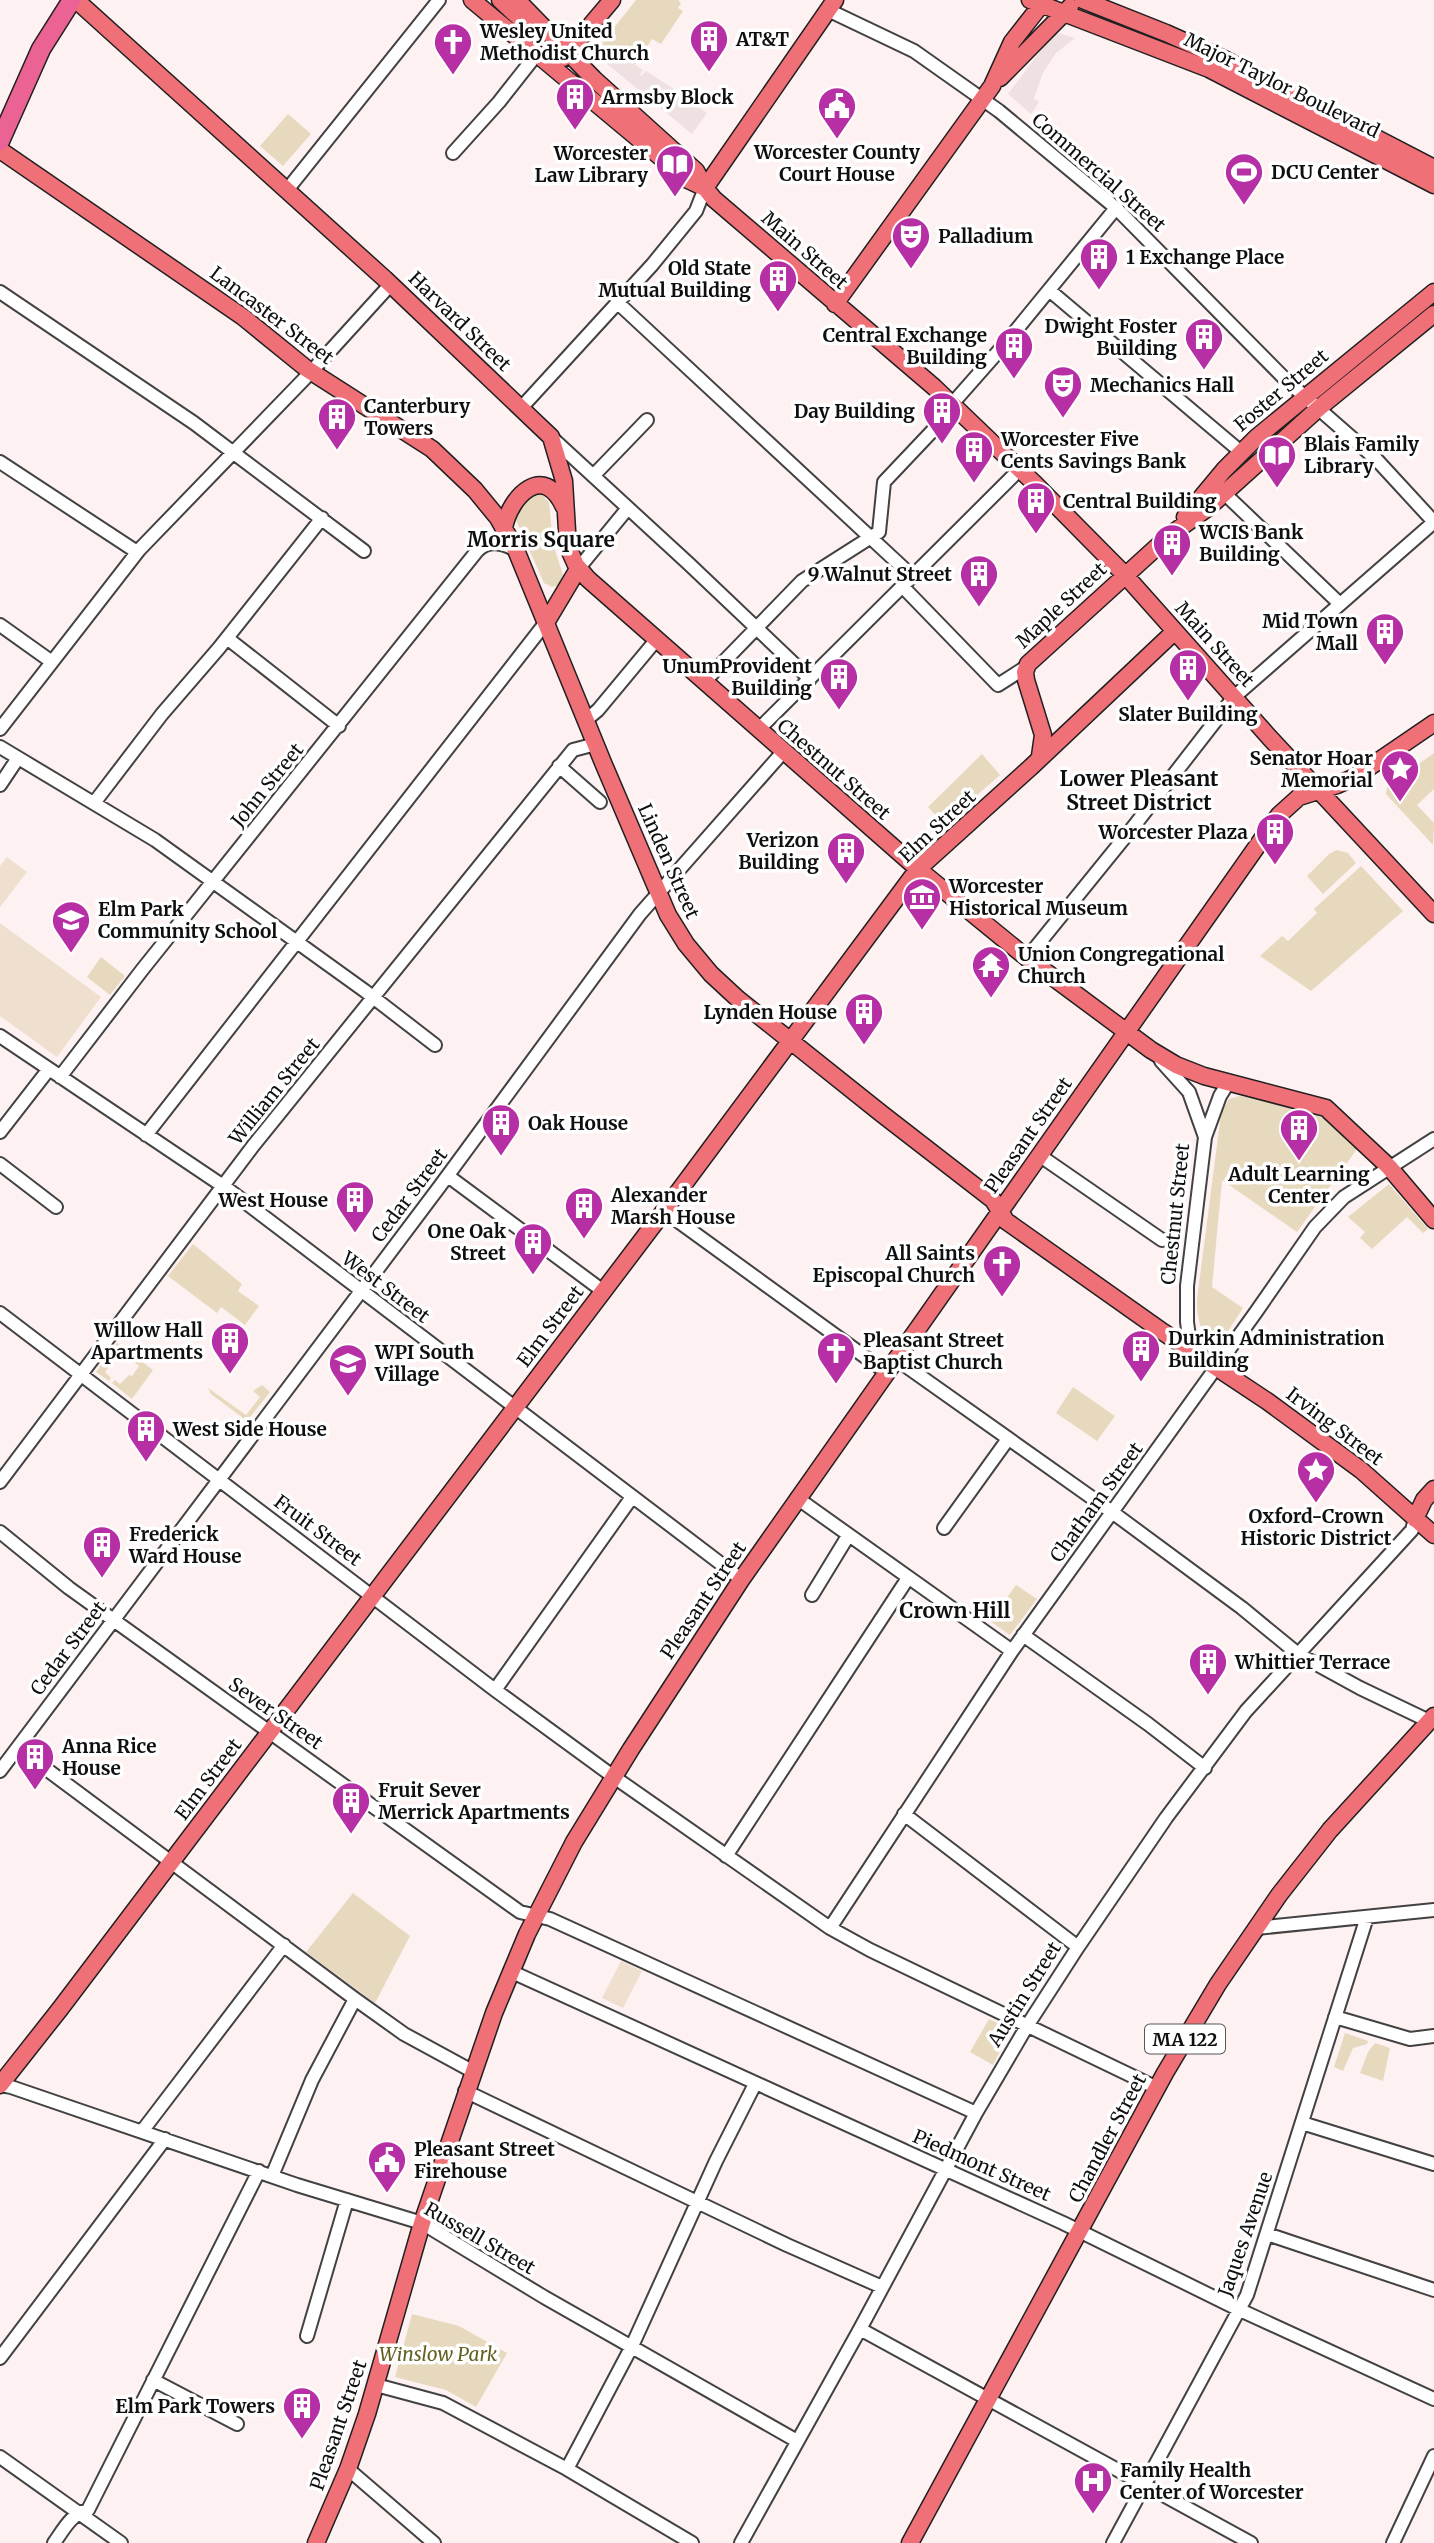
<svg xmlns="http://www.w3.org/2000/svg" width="1434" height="2543" font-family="Merriweather,serif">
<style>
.green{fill:#e7d9bd}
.pitch{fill:#efdfce}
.plaza{fill:#efe0e1}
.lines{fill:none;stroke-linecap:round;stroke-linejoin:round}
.minor-casing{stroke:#424242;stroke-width:16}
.major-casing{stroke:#202020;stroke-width:19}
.highway-casing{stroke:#202020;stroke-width:21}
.minor{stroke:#fff;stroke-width:12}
.major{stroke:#f07078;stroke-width:16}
.highway{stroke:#eb6294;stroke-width:18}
.labels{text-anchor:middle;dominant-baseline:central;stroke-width:7;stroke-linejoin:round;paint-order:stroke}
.shield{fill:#fff;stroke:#575757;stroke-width:2}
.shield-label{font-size:18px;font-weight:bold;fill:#0f0f0f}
.poi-label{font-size:19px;font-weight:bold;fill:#0f0f0f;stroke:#fff;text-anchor:start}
.street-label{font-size:19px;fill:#0f0f0f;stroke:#fff}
.park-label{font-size:19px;font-style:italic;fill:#636122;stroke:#fff}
.neighbourhood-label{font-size:21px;font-weight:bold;fill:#0f0f0f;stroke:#fff}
</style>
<rect width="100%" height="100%" fill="#fef1f2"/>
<path class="green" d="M636,0h42l3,3 -3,5 5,3 -22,33 -9,-5 -17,26 -33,-22z
M288,114l23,20 -28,32 -23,-20z
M536,494l6,1 7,7 4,42 10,31 -4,10 -7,2 -8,-4 -28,-63c3,-9 11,-23 20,-26z
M1434,753v36l-17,16 17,18 -1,22 -47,-51 1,-7z
M982,754l18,21 -56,49 -16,-17z
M1337,850l11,3 8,10 -33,31 -16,-18 22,-22z
M1361,866l42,45 -92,80 -51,-35 22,-20 6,5 29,-28 -3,-4z
M101,957l24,19 -15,19 -23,-18z
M1240,1096c56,10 76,8 117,53l-60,83 -75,-52 -10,107 31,21 -27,42c-14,-13 -20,-32 -19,-51l24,-185 8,-15z
M1389,1184l39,45 -5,4 -16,-16 -35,32 -12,-11 5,-6 -17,-15z
M193,1244l49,40 -4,7 21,15 -14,19 -24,-18 -4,6 -49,-37z
M117,1343l10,7 -6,7 -3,-1 -13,16 6,6 -2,3 -13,-9z
M138,1359l15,11 -21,29 -20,-16 3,-3 5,4 9,-9 3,1 7,-10 -4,-3z
M262,1385l8,7 -23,29 -36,-27 -3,-6 38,27 14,-18 -7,-6z
M1073,1387l42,29 -18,25 -41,-28z
M1016,1585l21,14 -27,36 -20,-14z
M353,1893l57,43 -35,67 -69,-51z
M989,2019l22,11 -18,35 -23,-13z
M1345,2033l23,8 -1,3 -14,4 -10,23 -9,-4z
M1375,2043l15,5 -7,33 -23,-8 8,-21z
M412,2314l47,12 48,27 -31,54 -30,-17 -51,-13z"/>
<path class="pitch" d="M7,857l20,15 -27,35v-41z
M0,923l101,74 -44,60 -57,-41z
M621,1961l21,10 -19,37 -21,-10z"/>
<path class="plaza" d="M1058,33l17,5 -19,15 -13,20 -9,25 5,4 -8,12 -23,-20 45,-60z
M602,43l41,27 -3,4 1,2 5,-5 34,22 -3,7 3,-5 27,18 -15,21 -97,-80z"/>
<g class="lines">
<g class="minor-casing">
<path id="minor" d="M828,10l86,41 85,60 117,97 171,173 89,78 58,63
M453,153l46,-51 37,-47
M287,190l152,-190
M1049,290l192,162
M0,292l194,131 170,128
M618,303l295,274
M952,404l52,-59 112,-137
M521,408l131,-143 44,-54 9,-23
M552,438l137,126 121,115
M0,462l137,90
M593,476l54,-56
M1224,493l116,111
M578,569l50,-61
M903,587l95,98 28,-18
M0,625l52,37
M227,638l112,88
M704,682l98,-101 77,-49 5,-50 71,-75
M586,720l12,-10 59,-71
M0,729l139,-179 172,-178 80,-88
M758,730l262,-261
M0,747l155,93 210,151 70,54
M559,766l41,36
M0,785l18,-27
M94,803l68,-89 57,-66 103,-130
M1027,958l107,-132 100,-129 200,-175
M0,1036l229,154 512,389
M1161,1061l28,31 16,45 -18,149v36l4,29
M60,1077l82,-107 335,-419c12,-12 25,-8 39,-1
M0,1132l49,-63
M146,1135l401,-514
M1205,1137l15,-41 8,-13
M1039,1155l123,85
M0,1164l56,43
M448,1176l155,115
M664,1211l222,161
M0,1313l495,377 119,87 216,151 40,22 287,138
M896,1359l216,153 130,96 56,46 62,34 69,33
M0,1482l253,-336 320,-396 23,-6
M797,1498l215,153
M944,1528l64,-89
M0,1532l69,56 451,324 30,7 426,194
M812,1595l36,-59
M1023,1635l125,89 57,44
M495,1690l137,-193
M18,1748l337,251 49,35 68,37
M0,1771l440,-585 200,-272 143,-162
M904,1814l174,133
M726,1856l182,-278
M830,1928l182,-277 244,-339 59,-85 29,-30 90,-58
M1256,1928l178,-18
M510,1971l553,252 177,87 194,89
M1335,2017l75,22 24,-3
M0,2085l11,2 286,98 125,38 122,74 253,144
M465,2091l322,154 95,42
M1302,2123l132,41
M143,2130l141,-185
M272,2176l40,-96 43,-81
M1267,2234l167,56
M860,2329l391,214
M307,2336l40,-136
M0,2358l165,-219
M153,2380l84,44
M376,2385l67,18 124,66 125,74
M0,2457l121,86
M348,2469l86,74
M567,2469l65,-123 84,-185 39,-77
M54,2543c10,-14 17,-29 34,-33l171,-339
M741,2543l119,-214 116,-216 51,-87 51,-79 88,-129 80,-107 166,-181 3,-11
M1113,2543l134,-248 120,-378
M1393,2543l41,-87"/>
</g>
<g class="major-casing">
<path id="major" d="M76,0l309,279 166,158 13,44 4,66 8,18 12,14 330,290 109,89 124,92 25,15 28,11 122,32 63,59 45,53
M472,0l216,180 17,8
M500,0l27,25
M517,0l77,79 102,92 9,17 9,11 220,188 99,95 92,93 144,162 165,177
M1030,0l179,69 225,116
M1083,0l83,33 58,26 210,109
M563,58l49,-58
M1000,78l70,-71
M0,150l243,167 64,52 125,80 43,41 23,28 18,32 88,215 64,150 18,29 25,30 27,25 144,115 111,86 13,21 157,111 104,69 94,69 73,65
M705,188l130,-188
M835,304l157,-218 20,-44 33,-42
M1185,517l39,-47 33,-33 177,-145
M504,528c6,-32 40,-66 60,-21
M547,621l31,-52
M1040,756l3,-21 -17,-55 -1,-8 3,-8 142,-129 39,-28 111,-100 114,-93
M1415,1519l9,-19 10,-11
M0,2085l60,-76 604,-798 254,-342 113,-102 143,-135
M316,2543l32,-74 19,-55 55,-191 72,-210 33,-79 47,-92 57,-93 110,-169 538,-765 20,-18 38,-12 18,-8 79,-54
M910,2543l255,-470 53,-89 61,-89 51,-65 104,-114"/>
</g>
<g class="highway-casing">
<path id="highway" d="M0,141l41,-92 31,-49"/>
</g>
<use href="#minor" class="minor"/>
<use href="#major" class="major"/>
<use href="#highway" class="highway"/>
</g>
<defs>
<g id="building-pin" transform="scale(2.0125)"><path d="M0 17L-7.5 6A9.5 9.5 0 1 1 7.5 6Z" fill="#b72fa5" stroke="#fff"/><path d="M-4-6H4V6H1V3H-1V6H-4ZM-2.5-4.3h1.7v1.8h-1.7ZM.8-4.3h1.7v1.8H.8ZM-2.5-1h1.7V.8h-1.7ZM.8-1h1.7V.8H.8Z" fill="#fff"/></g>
<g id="church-pin" transform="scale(2.0125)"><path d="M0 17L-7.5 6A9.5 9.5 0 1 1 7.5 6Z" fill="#b72fa5" stroke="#fff"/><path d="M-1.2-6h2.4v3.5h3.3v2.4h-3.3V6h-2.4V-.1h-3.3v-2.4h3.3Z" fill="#fff"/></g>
<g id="civic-pin" transform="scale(2.0125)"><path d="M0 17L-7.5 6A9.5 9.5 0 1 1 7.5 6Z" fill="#b72fa5" stroke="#fff"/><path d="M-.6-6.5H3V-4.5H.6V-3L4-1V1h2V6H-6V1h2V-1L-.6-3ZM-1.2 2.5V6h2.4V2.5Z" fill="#fff"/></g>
<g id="library-pin" transform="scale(2.0125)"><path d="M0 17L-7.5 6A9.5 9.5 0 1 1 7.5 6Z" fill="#b72fa5" stroke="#fff"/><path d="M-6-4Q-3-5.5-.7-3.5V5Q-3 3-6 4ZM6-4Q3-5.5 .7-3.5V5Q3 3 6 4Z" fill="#fff"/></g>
<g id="stadium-pin" transform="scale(2.0125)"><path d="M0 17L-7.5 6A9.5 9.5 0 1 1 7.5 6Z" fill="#b72fa5" stroke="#fff"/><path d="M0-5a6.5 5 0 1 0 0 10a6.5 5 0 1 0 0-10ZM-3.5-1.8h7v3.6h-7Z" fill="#fff"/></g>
<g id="theatre-pin" transform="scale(2.0125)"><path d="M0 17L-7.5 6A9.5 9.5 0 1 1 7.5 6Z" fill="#b72fa5" stroke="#fff"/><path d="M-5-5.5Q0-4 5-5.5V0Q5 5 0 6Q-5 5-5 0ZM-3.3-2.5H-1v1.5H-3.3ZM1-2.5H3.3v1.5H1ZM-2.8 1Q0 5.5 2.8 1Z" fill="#fff"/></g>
<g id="sight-pin" transform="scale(2.0125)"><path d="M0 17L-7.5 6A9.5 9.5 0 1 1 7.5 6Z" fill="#b72fa5" stroke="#fff"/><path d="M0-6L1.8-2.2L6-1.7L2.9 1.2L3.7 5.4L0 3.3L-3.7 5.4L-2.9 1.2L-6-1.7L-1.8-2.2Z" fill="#fff"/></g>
<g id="museum-pin" transform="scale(2.0125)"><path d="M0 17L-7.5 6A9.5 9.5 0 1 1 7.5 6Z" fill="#b72fa5" stroke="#fff"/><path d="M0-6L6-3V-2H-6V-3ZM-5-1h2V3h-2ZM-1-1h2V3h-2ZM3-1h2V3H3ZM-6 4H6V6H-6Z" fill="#fff"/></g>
<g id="school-pin" transform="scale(2.0125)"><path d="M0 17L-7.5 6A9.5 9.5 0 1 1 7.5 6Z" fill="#b72fa5" stroke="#fff"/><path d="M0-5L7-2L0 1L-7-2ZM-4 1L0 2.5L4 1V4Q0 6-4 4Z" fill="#fff"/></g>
<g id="temple-pin" transform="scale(2.0125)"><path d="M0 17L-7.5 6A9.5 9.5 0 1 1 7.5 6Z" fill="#b72fa5" stroke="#fff"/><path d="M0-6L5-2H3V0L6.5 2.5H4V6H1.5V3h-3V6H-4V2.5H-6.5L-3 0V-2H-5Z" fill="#fff"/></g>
<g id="university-pin" transform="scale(2.0125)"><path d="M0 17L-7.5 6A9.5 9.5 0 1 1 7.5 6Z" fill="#b72fa5" stroke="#fff"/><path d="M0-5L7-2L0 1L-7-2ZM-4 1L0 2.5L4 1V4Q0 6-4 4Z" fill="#fff"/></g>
<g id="hospital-pin" transform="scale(2.0125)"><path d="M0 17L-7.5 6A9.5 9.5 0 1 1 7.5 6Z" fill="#b72fa5" stroke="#fff"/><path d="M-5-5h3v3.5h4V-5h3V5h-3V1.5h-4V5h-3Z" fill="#fff"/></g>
</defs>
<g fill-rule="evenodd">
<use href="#building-pin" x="709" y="39"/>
<use href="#church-pin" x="453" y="42"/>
<use href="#building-pin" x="575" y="97"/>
<use href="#civic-pin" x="837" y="106"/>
<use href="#library-pin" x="675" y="164"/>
<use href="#stadium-pin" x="1244" y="172"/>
<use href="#theatre-pin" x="911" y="236"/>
<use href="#building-pin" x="1099" y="257"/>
<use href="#building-pin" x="778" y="279"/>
<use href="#building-pin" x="1204" y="337"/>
<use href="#building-pin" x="1014" y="346"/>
<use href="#theatre-pin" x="1063" y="385"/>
<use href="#building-pin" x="942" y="411"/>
<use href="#building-pin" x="337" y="417"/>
<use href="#building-pin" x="974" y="450"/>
<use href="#library-pin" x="1277" y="455"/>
<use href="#building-pin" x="1036" y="501"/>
<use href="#building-pin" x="1172" y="543"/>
<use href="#building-pin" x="979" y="574"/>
<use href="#building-pin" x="1385" y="632"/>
<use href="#building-pin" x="1188" y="668"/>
<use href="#building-pin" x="839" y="677"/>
<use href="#sight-pin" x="1400" y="769"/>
<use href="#building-pin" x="1275" y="832"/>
<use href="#building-pin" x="846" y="851"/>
<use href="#museum-pin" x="922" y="897"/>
<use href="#school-pin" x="71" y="920"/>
<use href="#temple-pin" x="991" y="965"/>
<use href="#building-pin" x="864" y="1012"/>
<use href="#building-pin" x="501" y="1123"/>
<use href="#building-pin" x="1299" y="1128"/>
<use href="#building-pin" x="355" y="1200"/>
<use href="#building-pin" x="584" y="1206"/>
<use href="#building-pin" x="533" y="1242"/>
<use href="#church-pin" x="1002" y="1264"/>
<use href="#building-pin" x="230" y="1341"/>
<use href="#building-pin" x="1141" y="1349"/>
<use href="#church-pin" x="836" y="1351"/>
<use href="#university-pin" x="348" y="1363"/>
<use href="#building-pin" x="146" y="1429"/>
<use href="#sight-pin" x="1316" y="1470"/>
<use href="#building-pin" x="102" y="1545"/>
<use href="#building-pin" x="1208" y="1662"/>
<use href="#building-pin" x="35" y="1757"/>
<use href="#building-pin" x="351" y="1801"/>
<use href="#civic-pin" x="387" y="2160"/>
<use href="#building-pin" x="302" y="2406"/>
<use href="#hospital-pin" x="1093" y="2481"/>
</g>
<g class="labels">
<rect class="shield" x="1145" y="2024.5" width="80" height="29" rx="5"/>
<g class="shield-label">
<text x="1185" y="2039">MA 122</text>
</g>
<g class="poi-label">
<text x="480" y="31">Wesley United<tspan x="480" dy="22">Methodist Church</tspan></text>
<text x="736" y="39">AT&amp;T</text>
<text x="602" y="97">Armsby Block</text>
<text x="837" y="152" text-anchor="middle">Worcester County<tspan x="837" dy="22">Court House</tspan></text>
<text x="648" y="153" text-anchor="end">Worcester<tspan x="648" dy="22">Law Library</tspan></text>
<text x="1271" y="172">DCU Center</text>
<text x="938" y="236">Palladium</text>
<text x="1126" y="257">1 Exchange Place</text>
<text x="751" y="268" text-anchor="end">Old State<tspan x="751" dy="22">Mutual Building</tspan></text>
<text x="1177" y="326" text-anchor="end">Dwight Foster<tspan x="1177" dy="22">Building</tspan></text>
<text x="987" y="335" text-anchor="end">Central Exchange<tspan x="987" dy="22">Building</tspan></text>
<text x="1090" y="385">Mechanics Hall</text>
<text x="364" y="406">Canterbury<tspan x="364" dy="22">Towers</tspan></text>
<text x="915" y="411" text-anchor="end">Day Building</text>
<text x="1001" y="439">Worcester Five<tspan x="1001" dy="22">Cents Savings Bank</tspan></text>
<text x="1304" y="444">Blais Family<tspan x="1304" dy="22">Library</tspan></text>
<text x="1063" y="501">Central Building</text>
<text x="1199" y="532">WCIS Bank<tspan x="1199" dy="22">Building</tspan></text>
<text x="952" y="574" text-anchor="end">9 Walnut Street</text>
<text x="1358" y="621" text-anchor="end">Mid Town<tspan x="1358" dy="22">Mall</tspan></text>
<text x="812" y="666" text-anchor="end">UnumProvident<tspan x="812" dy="22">Building</tspan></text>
<text x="1188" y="714" text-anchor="middle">Slater Building</text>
<text x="1373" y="758" text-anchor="end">Senator Hoar<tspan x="1373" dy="22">Memorial</tspan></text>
<text x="1248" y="832" text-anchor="end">Worcester Plaza</text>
<text x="819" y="840" text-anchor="end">Verizon<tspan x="819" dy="22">Building</tspan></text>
<text x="949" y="886">Worcester<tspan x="949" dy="22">Historical Museum</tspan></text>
<text x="98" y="909">Elm Park<tspan x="98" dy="22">Community School</tspan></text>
<text x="1018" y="954">Union Congregational<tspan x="1018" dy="22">Church</tspan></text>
<text x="837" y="1012" text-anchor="end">Lynden House</text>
<text x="528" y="1123">Oak House</text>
<text x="1299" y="1174" text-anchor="middle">Adult Learning<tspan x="1299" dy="22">Center</tspan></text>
<text x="611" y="1195">Alexander<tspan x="611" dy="22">Marsh House</tspan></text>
<text x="328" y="1200" text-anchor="end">West House</text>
<text x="506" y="1231" text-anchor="end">One Oak<tspan x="506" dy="22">Street</tspan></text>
<text x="975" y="1253" text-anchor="end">All Saints<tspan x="975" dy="22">Episcopal Church</tspan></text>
<text x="203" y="1330" text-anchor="end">Willow Hall<tspan x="203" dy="22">Apartments</tspan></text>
<text x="1168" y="1338">Durkin Administration<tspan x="1168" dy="22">Building</tspan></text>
<text x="863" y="1340">Pleasant Street<tspan x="863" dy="22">Baptist Church</tspan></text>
<text x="375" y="1352">WPI South<tspan x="375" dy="22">Village</tspan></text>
<text x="173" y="1429">West Side House</text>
<text x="1316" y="1516" text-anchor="middle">Oxford-Crown<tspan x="1316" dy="22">Historic District</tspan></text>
<text x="129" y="1534">Frederick<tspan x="129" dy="22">Ward House</tspan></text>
<text x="1235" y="1662">Whittier Terrace</text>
<text x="62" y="1746">Anna Rice<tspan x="62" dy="22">House</tspan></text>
<text x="378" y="1790">Fruit Sever<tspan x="378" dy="22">Merrick Apartments</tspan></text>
<text x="414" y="2149">Pleasant Street<tspan x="414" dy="22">Firehouse</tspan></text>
<text x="275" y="2406" text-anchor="end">Elm Park Towers</text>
<text x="1120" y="2470">Family Health<tspan x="1120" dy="22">Center of Worcester</tspan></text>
</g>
<g class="street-label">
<text transform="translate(1282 85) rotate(26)">Major Taylor Boulevard</text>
<text transform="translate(1099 172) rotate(41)">Commercial Street</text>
<text transform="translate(805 250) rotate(41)">Main Street</text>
<text transform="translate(272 315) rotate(37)">Lancaster Street</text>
<text transform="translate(460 321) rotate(44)">Harvard Street</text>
<text transform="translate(1281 390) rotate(-40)">Foster Street</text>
<text transform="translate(1061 605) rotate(-43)">Maple Street</text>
<text transform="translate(1215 644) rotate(48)">Main Street</text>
<text transform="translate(834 769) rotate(41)">Chestnut Street</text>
<text transform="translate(267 785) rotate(-51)">John Street</text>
<text transform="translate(937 826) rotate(-43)">Elm Street</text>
<text transform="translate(669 861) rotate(66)">Linden Street</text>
<text transform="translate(274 1091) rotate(-51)">William Street</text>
<text transform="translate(1028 1135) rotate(-55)">Pleasant Street</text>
<text transform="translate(409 1195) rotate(-53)">Cedar Street</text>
<text transform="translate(1175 1214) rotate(-84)">Chestnut Street</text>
<text transform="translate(386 1287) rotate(37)">West Street</text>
<text transform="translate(550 1326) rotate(-53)">Elm Street</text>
<text transform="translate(1335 1426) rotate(37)">Irving Street</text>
<text transform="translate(1096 1502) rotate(-54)">Chatham Street</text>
<text transform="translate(318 1530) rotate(37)">Fruit Street</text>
<text transform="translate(703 1600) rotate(-56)">Pleasant Street</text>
<text transform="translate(68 1648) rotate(-53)">Cedar Street</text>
<text transform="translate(276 1713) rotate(35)">Sever Street</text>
<text transform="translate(208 1779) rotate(-53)">Elm Street</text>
<text transform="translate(1024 1994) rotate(-58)">Austin Street</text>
<text transform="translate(1107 2138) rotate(-62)">Chandler Street</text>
<text transform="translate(982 2165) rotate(24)">Piedmont Street</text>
<text transform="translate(1245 2234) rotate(-71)">Jaques Avenue</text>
<text transform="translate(480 2238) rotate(30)">Russell Street</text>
<text transform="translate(338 2425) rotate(-71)">Pleasant Street</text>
</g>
<g class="park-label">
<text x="438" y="2354">Winslow Park</text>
</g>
<g class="neighbourhood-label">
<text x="541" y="539">Morris Square</text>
<text x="1139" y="778">Lower Pleasant<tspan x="1139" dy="24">Street District</tspan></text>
<text x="955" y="1610">Crown Hill</text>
</g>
</g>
</svg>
